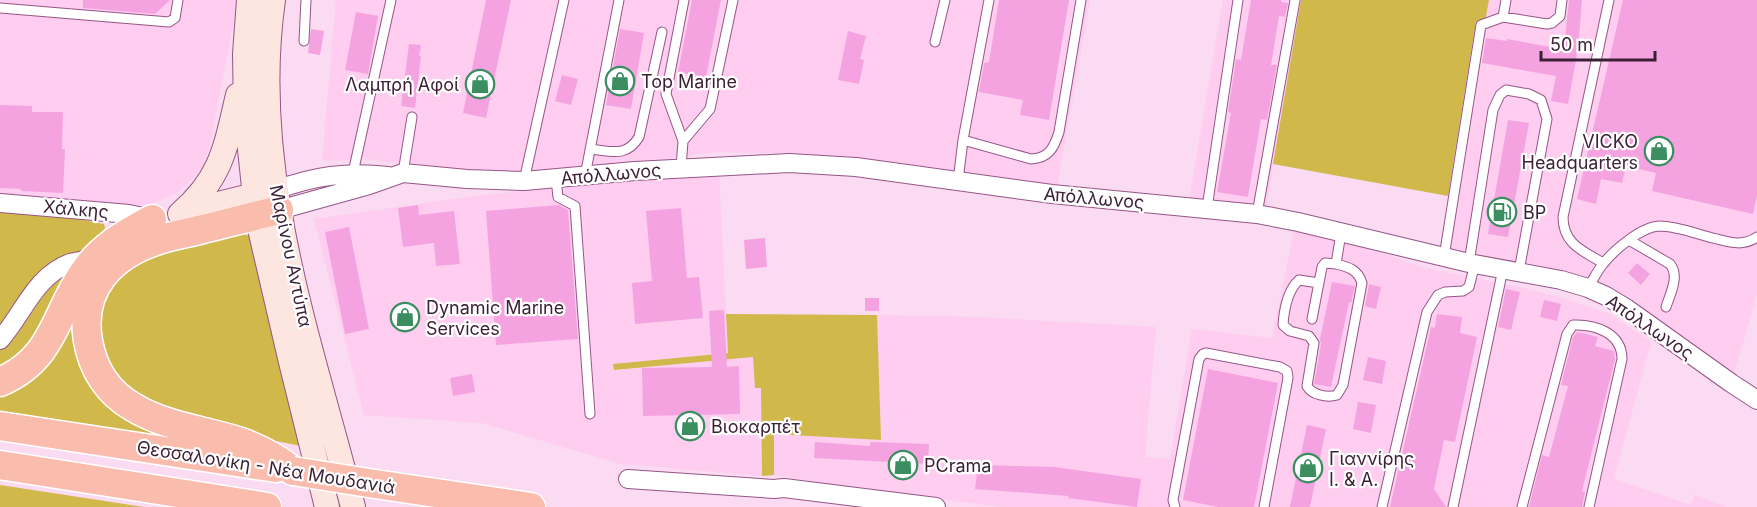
<svg xmlns="http://www.w3.org/2000/svg" width="1757" height="507" font-family="Inter,sans-serif">
<style>
.built{fill:#fecdf0}
.green{fill:#d0b84a}
.building{fill:#f5a3e0}
.lines{fill:none;stroke-linecap:round;stroke-linejoin:round}
.service-casing{stroke:#965587;stroke-width:11}
.minor-casing{stroke:#965587;stroke-width:20}
.secondary-casing{stroke:#965587;stroke-width:26}
.trunk-casing{stroke:#fff;stroke-width:31}
.service{stroke:#fff;stroke-width:9}
.minor{stroke:#fff;stroke-width:18}
.secondary{stroke:#fde6e0;stroke-width:24}
.trunk{stroke:#fabcac;stroke-width:28}
.trunk-bridge-casing{stroke:#fff;stroke-width:31;stroke-linecap:butt}
.trunk-bridge{stroke:#fabcac;stroke-width:28}
.labels{text-anchor:middle;dominant-baseline:central;stroke-width:4.5;stroke-linejoin:round;paint-order:stroke}
.poi-label{font-size:18px;fill:#3b1f34;stroke:#fff;text-anchor:start}
.street-label{font-size:18px;fill:#3b1f34;stroke:#fff}
</style>
<rect width="100%" height="100%" fill="#fadbf1"/>
<path class="built" d="M0,0h238l-29,149 -10,23 -22,21 -28,12 -30,3 -119,-10z
M336,0h754l-33,188 -196,-27 -67,-7 -78,-2 -151,21h-70l-65,-5 -63,-9 -45,2z
M1223,0h78l-35,208 -77,-8z
M1489,0h268v294l-23,80 -121,-81 -30,-16 -46,-12 -87,-13z
M719,172l9,181 -114,11v6l139,-13 2,31h6l1,88 -141,-12 -139,-41 -118,-8 -50,-196 146,-21 139,-16z
M1295,226l78,23 48,18 103,21 35,9 51,17 41,28 -37,137 77,26 3,-10 33,12h-727l-137,-18 -89,-14v-41l107,6 -4,-125 100,2 179,10 -11,130 25,2 22,-130 80,9z"/>
<path class="green" d="M1301,0h188l-4,22h-9l-28,174 -175,-32z
M0,212l53,2 51,10 1,4 -20,24 -85,75z
M244,234l6,2 51,210 -35,-7 -131,-39 -30,-40 -8,-48 13,-27 39,-31 78,-19z
M74,267l-36,71 -38,35v-25l39,-53z
M77,296v56l123,92 -200,-30v-20z
M726,314l151,1 4,125 -107,-6v41l-12,1 -1,-88h-6l-2,-31 -139,13 -1,-6 115,-11z
M0,485l144,22h-144z"/>
<path class="building" d="M83,0h87l-15,14 -72,-6z
M486,0h25l-25,118 -23,-5z
M692,0h29l-15,77 -28,-5z
M999,0h70l-20,120 -29,-5 3,-15 -44,-8 5,-29 5,-1z
M1251,0h30v2l7,1 -3,14 -6,-1 -8,49h6l-10,55 -6,-1 -13,78 -31,-5 14,-79 -3,-1 8,-53 5,1z
M1569,0h13l-4,49 -10,55 -17,-3 5,-25 -74,-13 4,-25 21,3v-2l54,10v-3l3,1z
M1623,0h134v196l-4,18 -101,-23 4,-18 -30,-7 -4,17 -21,-4 -5,25 -19,-5z
M356,12l22,4 -10,58 -23,-4z
M311,29l13,2 -4,24 -12,-2z
M620,29l24,4 -13,76 -25,-4z
M848,31l18,5 -6,23 4,1 -5,24 -21,-4z
M409,44l12,1 -2,11h2l-6,52 -14,-2z
M562,75l16,4 -7,26 -16,-4z
M0,105l32,1v6h31l-1,37h3l-2,44 -42,-2v-2l-21,-1z
M1508,120l21,3 -21,114 -20,-3z
M418,205l1,10 35,-4 6,53 -24,2 -2,-23 -31,4 -5,-39z
M559,205l9,5 10,129 -82,6 -10,-134z
M681,208l6,70 12,-1 4,41 -68,6 -3,-41 20,-2 -6,-70z
M349,227l20,102 -24,5 -20,-102z
M765,238l2,29 -21,2 -2,-29z
M1637,263l13,11 -9,11 -13,-12z
M1332,282l23,4 -4,17 -2,-1 -18,85 -17,-3 7,-40 -1,-5z
M1369,284l12,3 -5,22 -11,-3z
M1506,289l14,3 -9,38 -13,-3z
M865,298h14v13h-14z
M1544,300l17,4 -4,17 -17,-4z
M724,310l3,57 12,-1 1,48 -97,2 -1,-48 70,-1 -3,-56z
M1437,314l25,3 -2,16 17,4 -22,105 -11,-2 -10,49 12,18h-56l41,-180 4,1z
M1577,332l21,5 -3,9 19,5 1,8 -33,132 3,1 -3,15h-53l13,-52 7,2 19,-71 -7,-1 12,-48z
M1368,357l18,4 -4,23 -19,-4z
M1208,369l70,14 -24,124h-36l-35,-7z
M472,374l3,18 -22,4 -3,-18z
M1358,402l18,3 -5,28 -18,-4z
M1307,425l19,4 -16,78h-20z
M815,442l55,4v-4l59,2 -1,20 -114,-6z
M978,465l76,2 87,12 -4,28 -69,-9 1,-2 -94,-7z"/>
<g class="lines">
<g class="service-casing">
<path id="service" d="M0,8l169,14 6,-4 3,-18
M1503,17l3,-17
M304,41l2,-41
M935,42l10,-42
M963,140l68,19c18,-1 23,-11 28,-27l22,-132
M683,141l27,-32 23,-109
M590,149c21,2 36,9 49,-12l23,-105
M681,168l2,-27 -17,-47 18,-94
M353,173l38,-173
M403,173l9,-56
M585,176l34,-176
M556,179l2,18 17,9 15,208
M524,181l40,-181
M958,181l5,-41 26,-140
M1207,208l31,-208
M1257,214l38,-214
M1629,240l41,24c10,12 0,30 -4,43
M1444,257l37,-232 22,-8 44,7 5,-1 8,-7 2,-16
M1469,263l24,-153 7,-15 6,-5 23,4 12,6 6,19 -28,152
M1603,263c-20,-12 -40,-19 -40,-46l46,-217
M1319,283l-20,-3c-11,10 -15,30 -16,45l7,6 19,5 5,7 -7,43c5,9 20,12 30,9l6,-10 19,-102c-4,-13 -13,-16 -26,-19
M1588,288c5,-8 9,-17 15,-24 11,-14 38,-37 56,-38 19,0 40,9 58,13 15,4 27,7 40,-2
M1312,319l10,-52 3,-4 11,1 5,-31
M1175,507l-2,-7 26,-141 4,-5 3,-1 74,14 7,4 1,7 -24,129
M1382,507l45,-195 11,-17 7,-3 18,-1 6,-4 6,-23
M1453,507l50,-238
M1522,507l45,-173 6,-9c22,-1 49,8 49,34l-33,148"/>
</g>
<g class="minor-casing">
<path id="minor" d="M276,190c38,-14 71,-19 112,-14
M0,203l129,11 23,5
M279,210l90,-25 34,-12 64,6 57,2 111,-10 154,-8 67,4 196,27 205,20 41,8 171,41 92,17 27,8 18,8 20,12 105,75 26,17
M0,340c23,-26 35,-64 70,-77 8,-2 16,-3 24,-5
M628,479l146,10 10,-1 152,19"/>
</g>
<g class="secondary-casing">
<path id="secondary" d="M249,0l-4,54 1,57 11,105 34,146 36,145
M273,0c-25,173 38,342 80,507
M182,213l89,-22
M180,214c42,-36 46,-68 58,-119"/>
</g>
<g class="trunk-casing">
<path id="trunk" d="M279,210c-25,6 -51,13 -76,19 -14,4 -30,6 -44,11 -48,15 -80,49 -71,101 5,28 20,52 45,66 33,20 72,23 108,35 19,7 36,16 52,29
M0,382c55,-24 54,-67 84,-110 17,-25 42,-39 68,-53
M0,426l276,42
M0,465l267,42
M375,484l156,23"/>
</g>
<use href="#service" class="service"/>
<use href="#minor" class="minor"/>
<use href="#secondary" class="secondary"/>
<use href="#trunk" class="trunk"/>
<g class="trunk-bridge-casing">
<path id="trunk-bridge" d="M293,471l82,13"/>
</g>
<use href="#trunk-bridge" class="trunk-bridge"/>
</g>
<defs>
<g id="shop-ring" transform="scale(1.5)"><circle r="9.5" fill="#fff" stroke="#3b8e60" stroke-width="1.5"/><path d="M-5-2.5h2.3a2.7 3.5 0 0 1 5.4 0H5L5.5 6h-11ZM-1.5-2.5h3a1.5 2.3 0 0 0-3 0Z" fill="#3b8e60"/></g>
<g id="fuel-ring" transform="scale(1.5)"><circle r="9.5" fill="#fff" stroke="#3b8e60" stroke-width="1.5"/><path d="M-5.5-6h7V0h2V4h1.3V-2.5L3-4.5l.8-.8L6-3V5H2.5V1h-1V6h-7ZM-4.2-4.7v3.2H.2V-4.7Z" fill="#3b8e60"/></g>
</defs>
<g fill-rule="evenodd">
<use href="#shop-ring" x="620" y="81"/>
<use href="#shop-ring" x="480" y="84"/>
<use href="#shop-ring" x="1659" y="151"/>
<use href="#fuel-ring" x="1502" y="212"/>
<use href="#shop-ring" x="405" y="317"/>
<use href="#shop-ring" x="690" y="426"/>
<use href="#shop-ring" x="903" y="465"/>
<use href="#shop-ring" x="1308" y="468"/>
</g>
<g class="labels">
<g class="poi-label">
<text x="641" y="81">Top Marine</text>
<text x="459" y="84" text-anchor="end">Λαμπρή Αφοί</text>
<text x="1638" y="141" text-anchor="end">VICKO<tspan x="1638" dy="21">Headquarters</tspan></text>
<text x="1523" y="212">BP</text>
<text x="426" y="307">Dynamic Marine<tspan x="426" dy="21">Services</tspan></text>
<text x="711" y="426">Βιοκαρπέτ</text>
<text x="1329" y="458">Γιαννίρης<tspan x="1329" dy="21">Ι. &amp; Α.</tspan></text>
<text x="924" y="465">PCrama</text>
</g>
<g class="street-label">
<text transform="translate(611 174) rotate(-5)">Απόλλωνος</text>
<text transform="translate(1094 198) rotate(5)">Απόλλωνος</text>
<text transform="translate(76 209) rotate(5)">Χάλκης</text>
<text transform="translate(291 256) rotate(78)">Μαρίνου Αντύπα</text>
<text transform="translate(1650 327) rotate(34)">Απόλλωνος</text>
<text transform="translate(266 467) rotate(9)">Θεσσαλονίκη - Νέα Μουδανιά</text>
</g>
</g>
<path d="M1541 51v9h114v-9" fill="none" stroke="#3b1f34" stroke-width="3"/>
<text x="1550" y="51" font-size="18" fill="#3b1f34" stroke="#ffffff" stroke-width="4.5" paint-order="stroke">50 m</text>
</svg>
